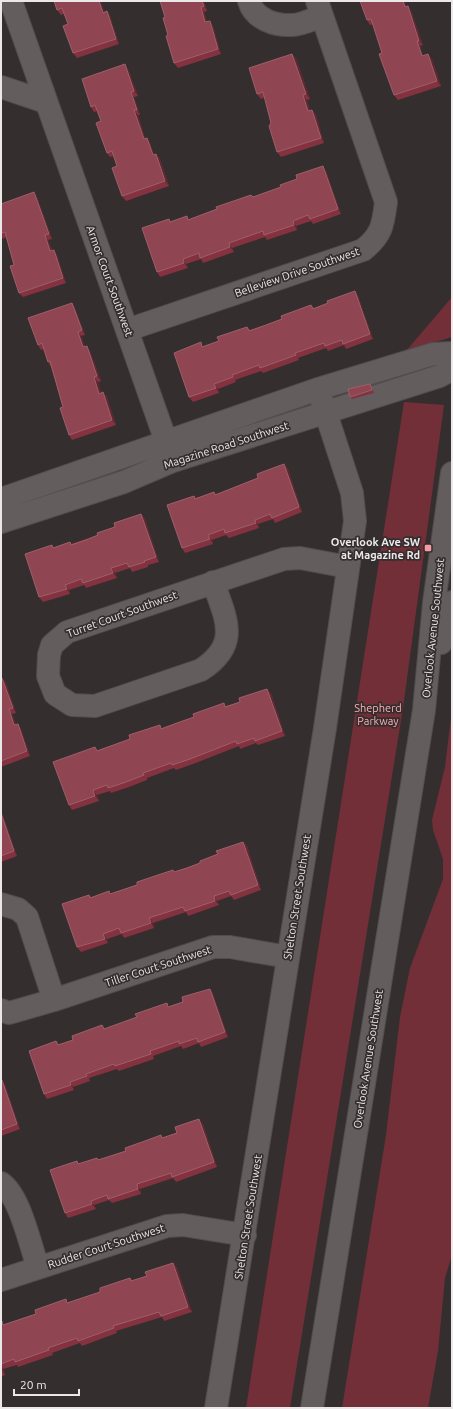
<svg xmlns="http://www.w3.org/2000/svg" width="453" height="1409" font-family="Ubuntu,sans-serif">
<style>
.green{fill:#722f38}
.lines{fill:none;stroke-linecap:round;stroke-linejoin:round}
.minor-casing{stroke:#514d4e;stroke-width:24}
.tertiary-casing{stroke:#514d4e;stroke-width:24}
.minor{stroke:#635d5e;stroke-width:22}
.tertiary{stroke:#635d5e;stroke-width:22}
.wall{fill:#843240}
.shaded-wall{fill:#5f2831}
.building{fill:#8f4552;stroke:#9e5f6a}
.poi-dot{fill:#f49aa1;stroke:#342e2f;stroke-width:1.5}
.labels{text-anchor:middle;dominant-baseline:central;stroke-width:3.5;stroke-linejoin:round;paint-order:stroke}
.street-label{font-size:11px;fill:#ece8e9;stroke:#342e2f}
.poi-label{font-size:11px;font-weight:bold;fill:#ece8e9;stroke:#342e2f;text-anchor:end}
.park-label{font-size:11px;fill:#fcafb4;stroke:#342e2f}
</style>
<rect width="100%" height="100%" fill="#342e2f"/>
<path class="green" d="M452,297v40l-46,14z
M404,402l40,3 -41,303 -113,700h-44z
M452,709v546l-7,23 -7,73 -10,57h-86l44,-273 14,-118 10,-49 33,-89v-20l-10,-29 -1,-10 13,-53z"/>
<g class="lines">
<g class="minor-casing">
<path id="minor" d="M11,1l162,460
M249,1c5,18 26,25 43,24 9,0 21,-6 30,-9
M1,87l45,15
M127,330l236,-80c19,-15 20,-25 23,-48l-69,-201
M1,499l317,-110 115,-35 19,-1
M1,522l123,-40 49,-21 267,-85 12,-7
M213,582c13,37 28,62 -12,88l-106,36 -23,-1 -17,-11 -7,-18 1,-21 3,-10 15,-13 217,-73 16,-1 48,9
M1,904l17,5 9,8 27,83
M1,1010l8,3 45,-13 159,-53h17l58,10
M1,1183c19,13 29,62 37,84
M1,1280l166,-54 16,-1 62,10
M216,1408l109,-680 30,-207 -3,-28 -34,-104"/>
</g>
<g class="tertiary-casing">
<path id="tertiary" d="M441,643l11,-41
M312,1408l112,-698 10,-107 18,-130"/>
</g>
<use href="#minor" class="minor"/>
<use href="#tertiary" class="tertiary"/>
</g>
<path class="wall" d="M54,1l51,11 2,-1 3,5 9,28 -42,14 -4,-5 -5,-29 -4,-10 -3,1 -4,-5z
M204,1l3,10 -3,1 3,10 6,4 8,28 -43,14 -4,-5 -9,-46z
M407,6l4,5 12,34 -3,1 3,9 9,4 9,27 -43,14 -4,-5 -12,-42 -9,-29 -3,1 -3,-5z
M296,58l14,41 -3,1 3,11 2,-1 4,5 8,28 -43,14 -4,-5 -12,-55 -4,2 -4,-5z
M128,69l10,27 -4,1 6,18h-2l7,23h2l3,5 4,12 2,-1 4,5 9,27 -43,15 -4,-5 -5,-30 -4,-10 -3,1 -3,-4 -6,-32 -4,-10 -3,1 -3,-5z
M326,171l15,43 -28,10 -2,-3 -15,5 1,4 -30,10 -2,-3 -33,11 2,4 -31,11 -2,-4 -15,5 2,4 -28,9 -3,-5 12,-53 2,3 18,-3 28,-10 34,-14 2,2z
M37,197l15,42 -4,1 4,10 5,5 9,28 -43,14 -4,-4 -5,-28 -8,-28 -3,2 -2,-3v-32z
M355,291l3,5 15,43 -27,10 -2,-4 -16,6 -2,-3 -28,10 1,2 -36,13 -2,-2 -26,9 1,2 -18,7 1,4 -26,9 -4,-5 15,-51 15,-5 28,-14 3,3 16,-5 16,-6 29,-14 3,3 14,-5z
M72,303l3,5 10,27 -4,1 4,11 5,4 11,30 -3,1 3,11 2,-1 4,5 9,28 -44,15 -3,-5 -6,-28 -12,-40 -3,-5 -5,-13 -2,1 -3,-5z
M371,386l3,7 -22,6 -2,-2z
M284,464l4,5 14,43 -27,11 -2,-4 -15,5 1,4 -30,10 -3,-3 -14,5 1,4 -28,9 -3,-5 12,-52 2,2 18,-6 2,3 42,-17z
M141,514l4,5 14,43 -11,3v2l-16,5 -2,-4 -15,5 2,5 -31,10 -2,-3 -15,5 1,4 -27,8 -4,-5 13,-52 1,3 17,-6 1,2 27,-9z
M2,678l4,5 10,30 -4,1 4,11 2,-1 3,5 9,27 -29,11v-88z
M271,693l14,43 -27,9 -2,-2 -16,6 -1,-3 -46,18 -17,6 -2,-2 -27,10v2l-18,7 -18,6 -1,-2 -13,4 2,6 -27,9 -3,-5 29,-55 128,-44z
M1,810l1,3 15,43 -16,6z
M243,842l4,4 14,44 -27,10 -3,-4 -14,5 2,4 -31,11 -2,-4 -33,11 1,5 -30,10 -2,-4 -15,5 1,4 -27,9 -4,-5 12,-52 2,2 20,-3 89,-31z
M210,989l3,5 15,43 -27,10 -2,-4 -16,6 -2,-3 -28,10 1,3 -35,12 -2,-2 -28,9 1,3 -17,6 1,3 -27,9 -3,-5 12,-53 3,4 14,-5 29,-15 3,4 78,-27z
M1,1081l4,4 15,44 -19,7z
M203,1124l14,43 -41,15 -3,-4 -33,11 1,5 -29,9 -3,-3 -15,5 2,4 -28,9 -3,-5 12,-52 2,3 18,-6 2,2z
M173,1263l4,5 15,44 -28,9 -2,-4 -46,14 1,2 -35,13 -2,-3 -28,10 1,2 -35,12 -1,-2 -14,4 2,6 -4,2v-55l3,3 96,-33 30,-14 3,3 14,-5z"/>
<path class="shaded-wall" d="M99,1h2l6,17 -4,-5z
M202,1h2l3,10 -3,-5z
M403,1h2l3,11 -3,-5z
M408,6l3,5 12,34 -4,-4z
M201,7l3,5 5,15 -4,-5z
M107,11l3,5 9,28 -3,-5z
M210,21l3,5 8,28 -3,-5z
M417,41l3,5 5,15 -3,-5z
M292,54l4,4 14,41 -4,-5z
M428,54l4,5 9,27 -4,-5z
M125,64l3,5 10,27 -4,-5z
M131,92l3,5 6,18 -3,-5z
M303,95l4,5 4,16 -3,-5z
M134,110l4,5 9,29 -3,-5z
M312,110l4,5 8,28 -3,-5z
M147,138l3,5 6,17 -3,-5z
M156,154l4,5 9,27 -4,-5z
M323,166l3,5 15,43 -3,-5z
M34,192l3,5 15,42 -3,-5z
M293,221l3,5 1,4 -3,-5z
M45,235l3,5 6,16 -4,-5z
M229,243l3,5 2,4 -4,-5z
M54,250l3,5 9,28 -3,-5z
M183,259l3,5 2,4 -4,-5z
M355,291l3,5 15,43 -3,-5z
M72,303l3,5 10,27 -3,-5z
M78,332l3,4 6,16 -4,-5z
M87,346l3,5 11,30 -4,-5z
M94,377l4,5 5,17 -4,-5z
M214,384l4,5 1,4 -3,-5z
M103,392l4,5 9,28 -4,-5z
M284,464l4,5 14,43 -3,-5z
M141,514l4,5 14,43 -3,-5z
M255,520l3,4 1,4 -3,-5z
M208,535l4,5 1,4 -3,-5z
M111,568l4,5 2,5 -4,-5z
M65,585l4,5 1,4 -3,-5z
M2,678l4,5 10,30 -3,-5z
M267,689l4,4 14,43 -3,-5z
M9,709l3,5 6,16 -4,-5z
M18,724l3,5 9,27 -3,-5z
M93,790l4,5 2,6 -4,-5z
M1,810l1,3 15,43 -3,-5 -13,-38z
M243,842l4,4 14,44 -3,-5z
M214,896l3,5 2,4 -4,-4z
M149,918l4,5 1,5 -3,-5z
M103,934l4,5 1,4 -3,-4z
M210,989l3,5 15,43 -3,-5z
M2,1080l3,5 15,44 -3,-5z
M70,1082l3,5 1,3 -3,-5z
M199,1119l4,5 14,43 -3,-5z
M137,1184l3,5 1,5 -3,-5z
M91,1201l3,4 2,4 -4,-5z
M173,1263l4,5 15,44 -4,-5z
M1,1367l2,2 2,6 -3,-5z"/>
<path class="building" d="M54,1h45l4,12 4,-2 9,28 -43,14 -10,-27 5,-2 -6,-16 -5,2z
M160,1h42l2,5 -3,1 4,15 5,-1 8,28 -44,14 -8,-27 2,-1 -5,-17 2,-1z
M360,1h43l2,6 3,-1 11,35h-2l5,15 6,-2 9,27 -43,14 -15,-41 3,-1 -11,-34 -4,1z
M292,54l14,40 -3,1 5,16 4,-1 9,28 -44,14 -8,-26 2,-3 -8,-31 -6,2 -8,-26z
M125,64l9,27 -3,1 6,18h-3l10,29 3,-1 6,17 3,-1 9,27 -43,15 -10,-28 5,-2 -5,-15 -5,2 -11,-30 5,-2 -6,-16 -4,2 -9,-28z
M323,166l15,43 -28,10 -2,-4 -15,6 1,4 -30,10 -1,-4 -34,12 1,4 -30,11 -1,-5 -16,6 1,4 -27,9 -15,-44 27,-9 1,3 17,-6 1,4 29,-11 -1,-2 35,-12 2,2 28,-10 -1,-2 17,-6 -1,-4z
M34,192l15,42 -4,1 5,16 4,-1 9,28 -44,15 -9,-27 4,-1 -9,-33 -4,1v-29z
M355,291l15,43 -27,10 -1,-4 -17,6 -1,-3 -29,10 1,2 -36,13 -1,-3 -27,10 1,2 -19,7 2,4 -27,9 -15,-44 27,-11 1,5 17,-6 -2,-4 30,-10 2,4 17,-6 16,-6 -1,-3 30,-11 2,4 15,-6 -1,-2z
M72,303l10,27 -4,2 5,15 4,-1 10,30 -3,1 5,17 4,-2 9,28 -43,15 -9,-27 3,-1 -13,-46 -2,1 -6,-19 -4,2 -10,-27z
M370,384l2,6 -22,7 -2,-8z
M284,464l15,43 -27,11 -2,-4 -15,6 1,3 -31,10 -1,-4 -16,6 2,4 -28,9 -15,-43 27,-9 1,3 19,-7 1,3 43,-17 -1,-4z
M141,514l15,43 -12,4 1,1 -16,5 -2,-4 -16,5 2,5 -30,10 -2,-4 -16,6 2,4 -28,8 -14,-43 27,-9 1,3 17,-6 1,3 15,-5 12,-5 -1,-2 18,-6 -1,-4z
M2,678l11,30 -4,1 5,16 4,-1 9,27 -26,10v-82z
M267,689l15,42 -27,10 -1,-3 -17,6 -1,-3 -46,18 -18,6 -1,-2 -28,10 1,2 -18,7 -18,6 -1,-3 -14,5 2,6 -26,9 -16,-43 42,-15 2,4 33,-12 -1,-4 31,-10 1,4 16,-6 17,-6 -1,-3 31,-11 1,4 15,-5 -1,-4z
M1,813l13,38 -13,5z
M243,842l15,43 -27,10 -2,-4 -15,5 1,5 -30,10 -2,-4 -34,11 2,5 -30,10 -2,-5 -16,6 2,5 -28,8 -15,-43 27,-9 1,3 19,-7 1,3 27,-9v-3l36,-12 1,2 13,-4 13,-5v-2l18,-7 -2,-3z
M210,989l15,43 -27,10 -1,-4 -18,6v-3l-29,10 1,3 -36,12 -1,-2 -28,10 1,2 -17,6 1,3 -27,9 -15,-43 27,-10 2,4 15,-5 -1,-4 30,-11 2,4 33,-12 -2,-3 32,-11 1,4 15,-5 -1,-5z
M2,1080l15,44 -16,6v-49z
M199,1119l15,43 -42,15 -1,-4 -34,11 1,5 -30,10 -1,-4 -16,6 1,3 -27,9 -15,-43 27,-9 1,3 19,-6 1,2 28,-9 -1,-3 17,-6 19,-7 1,3 15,-5 -2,-6z
M173,1263l15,44 -27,9 -2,-4 -46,14 1,2 -36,13 -1,-3 -29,10 1,2 -34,12 -1,-3 -13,5v-42l1,-1 1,4 33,-11 -1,-4 31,-11 1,4 33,-11v-4l30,-10 1,3 16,-5 -2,-4z"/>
<rect class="poi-dot" x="424" y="544" width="8" height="8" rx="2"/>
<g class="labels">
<g class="street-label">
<text transform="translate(297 272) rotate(-19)">Belleview Drive Southwest</text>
<text transform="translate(110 281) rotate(70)">Armor Court Southwest</text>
<text transform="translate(226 445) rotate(-18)">Magazine Road Southwest</text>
<text transform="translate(122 614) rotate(-20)">Turret Court Southwest</text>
<text transform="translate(433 628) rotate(-84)">Overlook Avenue Southwest</text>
<text transform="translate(297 897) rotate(-81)">Shelton Street Southwest</text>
<text transform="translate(158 966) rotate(-18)">Tiller Court Southwest</text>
<text transform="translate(368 1059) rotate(-81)">Overlook Avenue Southwest</text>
<text transform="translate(248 1217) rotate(-81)">Shelton Street Southwest</text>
<text transform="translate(106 1246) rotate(-18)">Rudder Court Southwest</text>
</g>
<g class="poi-label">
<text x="420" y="542">Overlook Ave SW<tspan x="420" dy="13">at Magazine Rd</tspan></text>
</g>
<g class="park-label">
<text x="378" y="708">Shepherd<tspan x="378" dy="13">Parkway</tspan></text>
</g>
</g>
<rect width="453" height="1409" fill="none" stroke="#ece8e9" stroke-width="4"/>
<path d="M14 1389v6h65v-6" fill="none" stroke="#ece8e9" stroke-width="2"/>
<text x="20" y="1389" font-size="12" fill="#ece8e9" stroke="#342e2f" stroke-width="3" paint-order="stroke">20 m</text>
</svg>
